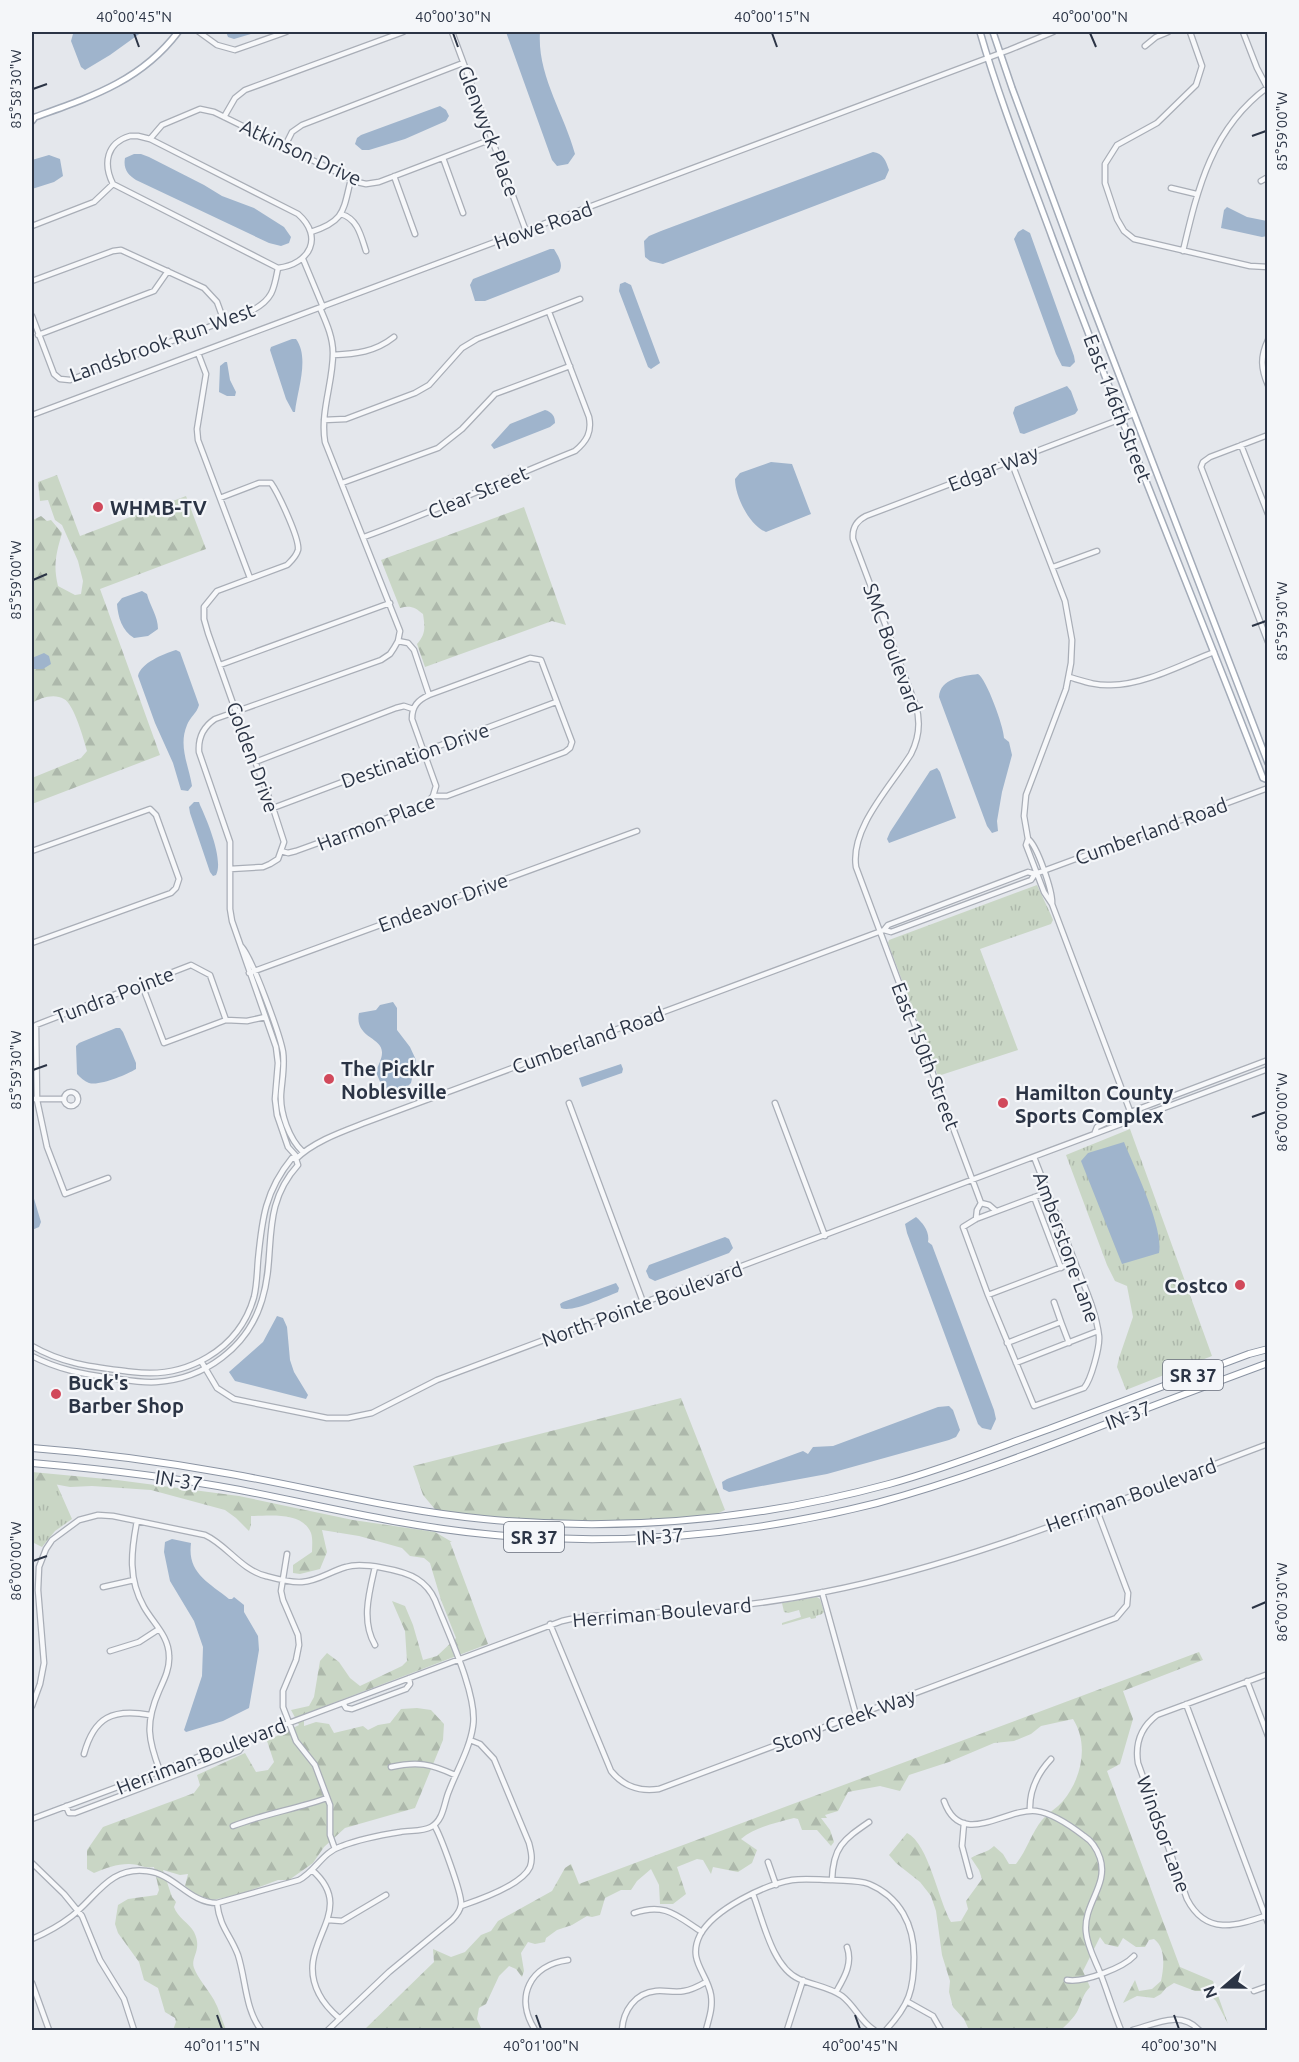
<svg xmlns="http://www.w3.org/2000/svg" width="1299" height="2062" font-family="Ubuntu,sans-serif">
<style>
.grass{fill:url(#grass-tufts)}
.forest{fill:url(#forest-firs)}
.water{fill:#9fb4cc}
.lines{fill:none;stroke-linecap:round;stroke-linejoin:round}
.minor-casing{stroke:#a9aeb7;stroke-width:7}
.major-casing{stroke:#a3abb8;stroke-width:8}
.highway-casing{stroke:#8b94a3;stroke-width:8}
.minor{stroke:#f7f8fa;stroke-width:4.5}
.major{stroke:#fff;stroke-width:5}
.highway{stroke:#fff;stroke-width:6}
.ticks{fill:none;stroke:#2b3445;stroke-width:2}
.poi-dot{fill:#d1495b;stroke:#f4f6f9;stroke-width:2}
.labels{text-anchor:middle;dominant-baseline:central;stroke-width:4.5;stroke-linejoin:round;paint-order:stroke}
.shield{fill:#f4f6f9;stroke:#676e7b;stroke-width:1.5}
.shield-label{font-size:18px;font-weight:bold;fill:#2b3445}
.street-label{font-size:20px;fill:#2b3445;stroke:#f4f6f9}
.poi-label{font-size:20px;font-weight:bold;fill:#2b3445;stroke:#f4f6f9;text-anchor:start}
.neatline{fill:none;stroke:#2b3445;stroke-width:2}
.ticks-label{font-size:15px;text-anchor:middle;fill:#2b3445}
</style>
<defs>
<pattern id="grass-tufts" width="24" height="20" patternUnits="userSpaceOnUse" patternTransform="scale(1.5)"><rect width="24" height="20" fill="#c9d6c5"/><path d="M3 7l-1-3M5 7V3M7 7l1-3M15 17l-1-3M17 17v-4M19 17l1-3" fill="none" stroke="#adb8ab"/></pattern>
<pattern id="forest-firs" width="22" height="20" patternUnits="userSpaceOnUse" patternTransform="scale(1.5)"><rect width="22" height="20" fill="#c9d6c5"/><path d="M5 1l3.5 6h-7zM16 11l3.5 6h-7z" fill="#adb8ab"/></pattern>
</defs>
<rect width="100%" height="100%" fill="#e4e7ec"/>
<path class="grass" d="M1037,885l14,30 2,5 -2,4 -71,25 38,101 -80,26 -50,-133 1,-3z
M1130,1129l82,227 -86,34 -9,-23 2,-9 14,-41 -6,-31 -12,-5 -8,-16 -41,-110z
M32,1477l22,1 18,41 -17,12 -13,16 -10,-5z
M817,1597l3,2 4,13 -2,2 -6,2v2l-5,1 -1,-2 -28,8v-2l19,-6 -2,-7 -11,3 -4,-1 -2,-9z"/>
<path class="forest" d="M57,475l23,61 106,-40 20,53 -106,40 60,166 -128,49v-26l49,-20 6,-7c-3,-11 -13,-47 -23,-52 -10,-6 -24,-1 -32,4v-179l1,-4 8,-4 6,5 4,-1 11,13c-6,21 -9,32 -4,53l17,9 6,-1 2,-13 -5,-20 -16,-36 -7,-5 -7,-20 -8,1 -2,-19z
M524,507l42,118 -14,-4 -127,46 -8,-23c9,-10 8,-17 6,-30 -8,-7 -13,-9 -23,-6l-19,-48z
M681,1398l44,112 -17,8 -140,6 -129,-10 -16,-19 -10,-29z
M32,1472l85,8 122,16 114,24 82,12 17,10h-2l38,102 -184,70v12l12,-4 13,2 5,9 29,-7 5,4 10,-5 12,-2 11,-14 16,-1 14,2 13,14 -1,16 -28,68 -70,20 -21,19 -11,16 -24,17h-11l-40,15 -26,5 -15,-5 -12,-9 3,-12 -8,1 -17,-5 9,27 4,5 -2,5c3,10 15,16 20,25 9,18 -4,25 0,36 4,11 14,21 20,32 5,9 8,20 12,30h-53l3,-8 -1,-4 -10,-6 -7,-24 -14,-8 -5,-18 -21,-29 -3,-9 3,-19 10,-6 29,-4 2,-5 -5,-23c-9,2 -15,-3 -25,-3 -13,0 -23,4 -35,9l-7,-4v-19l16,-23 91,-34 6,-8 -3,-10 48,-22 11,19 12,-2 6,-8 -7,-21 32,-16 -8,-15 18,-4 5,-9 6,-36 7,-8 12,9 11,16 10,8 42,-20 5,-5 -2,-30 -13,-30 13,5 8,19 10,35 14,-4 19,-18 -15,-38 -11,-37 -6,-5 -14,-2 -8,-8 -43,-12 -37,-6 5,22 -7,17 -20,5 -7,-1v-8l19,-13c0,-6 1,-13 -1,-19 -9,-22 -42,-17 -60,-17v9l-2,6 -13,-13 -11,-8 -74,-20 -59,-4 -22,1 -38,-7z
M1199,1652l4,8 -80,31 10,28 -13,45 -13,7 73,196 33,14 15,43 -12,-23 -10,-10h-11l-21,-8 -8,5 -5,6 -7,4 -17,-2 -14,7 12,-23 4,11 13,-2 9,-8c3,-14 5,-33 -7,-42l-5,1 -4,7h-9l-13,-9 -5,9 -13,-3 -5,-7 -17,34 7,16c-7,7 -8,14 -12,23 -4,8 -11,14 -17,20h-92l-5,-11 -11,-12 -4,-15 1,-11 -8,-26 -6,-44 -5,-15 -11,-14 -24,-19 -7,-8 18,-22c22,11 31,67 44,89l10,-1 7,-12 -2,-8 16,-22 -3,-9 -8,-12c8,-5 16,-5 23,-12l9,8 6,10h7c11,-14 16,-32 26,-44 6,-7 15,-12 21,-19 19,-23 26,-57 10,-82l-32,7 -10,8 -17,7 -20,2 -45,19 -40,13 -9,16 -20,-5 -32,6 -10,19 -13,4 2,3h-6l9,12 4,12 -3,4 -14,-16h-15l-4,-11 -4,-1c-18,5 -39,9 -53,21l16,11 -5,13 -14,9 -25,-5 -2,7 -8,-14 -6,-1 -20,8 9,27 -13,10h-13l-1,-19 -8,-16 -14,12 -6,9h-10l-16,8 -5,17 -8,2 -5,-1 -15,9 -15,5 -11,8 -1,4 -10,2 -7,-2 -7,11 3,18 -2,6 -6,-8 -7,-3 -10,10 -13,28 -7,4 -2,11 5,11h-118l70,-68 -1,-13 18,8 14,-5 16,-17 10,-4 7,-10 54,-30 13,-23 6,-4 8,20z"/>
<path class="water" d="M79,32h63l-32,23 -25,15 -4,-3 -10,-26 2,-7z
M226,32h32l-24,7 -6,-2z
M506,32h34c-3,43 24,81 35,122l-7,10 -11,2 -5,-6z
M440,106l6,4 3,6 -3,5 -41,18 -36,11h-7l-7,-6 2,-6 4,-3z
M873,152c10,1 13,9 16,18l-4,9 -222,85 -13,-3 -5,-4 -1,-16 5,-5 12,-5z
M134,154h7l8,3 55,28 18,11 32,12 30,19 7,10 -2,6 -8,3 -12,-3 -133,-63c-8,-5 -13,-11 -11,-22z
M49,155l11,4 3,17 -9,6 -22,7v-29z
M1227,207l20,10 20,4v15l-5,1 -41,-9 3,-18z
M1023,229l7,4 44,123 1,6 -5,5 -8,-1 -6,-12 -42,-115 4,-7z
M550,249h4c4,7 10,15 5,23l-74,29h-10l-5,-16 3,-6z
M625,282l6,3 29,78 -9,6 -3,-2 -29,-76 1,-7z
M292,339h4c14,19 1,52 -1,73h-2l-7,-13 -16,-49 1,-3z
M225,362h2l3,18 6,12 -1,4h-8l-8,-4 1,-26z
M1067,386l4,5 7,19 -3,4 -51,20 -4,-1 -7,-20 2,-6z
M545,410c7,2 10,6 10,13l-5,4 -56,22 -3,-4 19,-21z
M771,462l21,2 19,50 -45,18c-16,-6 -31,-35 -31,-53l5,-6z
M142,591l5,3c3,12 11,22 11,35l-10,7 -14,2c-12,-7 -16,-21 -17,-34l5,-6z
M176,650l4,2 19,53c-2,8 -9,12 -12,20 -9,21 2,41 5,61l-4,5 -7,-1 -8,-27 -18,-40 -17,-47c3,-13 25,-22 38,-26z
M44,653l5,3 2,8 -8,5h-11v-11z
M978,674c8,4 26,53 26,64l5,4 3,13 -10,37 -5,29 1,10 -6,2 -5,-7 -48,-129c1,-19 24,-21 39,-23z
M937,768l3,4 16,46 -67,25 -2,-4 3,-7 40,-61z
M194,802h5l1,3c7,15 24,55 16,70l-3,1 -3,-4 -20,-59 -1,-6z
M393,1002l4,6v22l13,17 6,13 -5,23 -4,4 -17,6 -7,-4 -7,-17c2,-7 6,-13 6,-19 1,-16 -28,-15 -23,-40l17,-3 4,-5z
M116,1028h4l3,4 13,31v6c-10,6 -36,17 -47,14 -5,-2 -9,-6 -12,-9l-1,-28 3,-3z
M621,1064l2,5 -1,4 -40,14 -3,-9z
M1124,1142c10,25 40,86 35,111l-37,11 -41,-103 7,-8z
M32,1192l9,30 -2,5 -7,3z
M916,1217c7,6 14,15 12,25l4,3 62,165 2,9 -5,11 -9,-2 -4,-4 -71,-191 -2,-9z
M725,1237l4,2 4,9 -4,5 -74,28 -6,-3 -3,-7 3,-6z
M616,1283l3,5 -1,4c-13,5 -46,21 -57,16l-1,-4 3,-2z
M277,1316l6,2 4,9 3,33 4,12 14,23 -2,4 -71,-18 -6,-9 34,-30z
M949,1406l4,4 7,20 -4,7 -7,3 -122,34 -98,18 -6,-3 -1,-7 5,-3 76,-28 5,3 5,-7 20,-1 105,-39z
M172,1539l19,4c-4,30 17,39 38,56h3l2,-2 10,8v7l14,24 1,14 -10,58 -26,13 -37,11 -2,-2 18,-54 1,-29 -9,-26 -24,-40 -6,-29 1,-10z"/>
<g class="lines">
<g class="minor-casing">
<path id="minor" d="M199,32l18,13 18,5 51,-18
M452,32l74,199
M1190,32l12,34 -6,19 -39,38 -40,22 -12,19v19l12,36 7,12 10,8 116,27 18,1
M1243,32l14,36 11,21
M1145,46l11,-9 12,-5
M224,117l11,-19 10,-8 158,-58
M130,136h8l12,3 148,75c26,23 12,50 -20,54l-165,-84c-10,-20 -7,-41 17,-48z
M150,139l12,-14 38,-16 14,3 143,70 9,2 13,-2 113,-43
M285,146l7,-14 10,-7 161,-62
M443,158l20,55
M394,176l21,58
M1261,181l7,-4
M1171,188l25,6
M341,214c17,5 20,22 25,37
M32,226l62,-24 19,-18
M311,232c34,-11 32,-21 40,-53
M1183,251c15,-64 29,-123 85,-164
M303,259l20,48
M32,281l81,-30 8,-1 83,38 13,14 7,19
M32,316l22,58 6,5 10,1 183,-70c20,-11 21,-21 25,-42
M38,335l116,-44 14,-20
M1268,340c-8,17 -7,29 0,45
M198,353l8,21 -9,55 1,11 52,138
M333,355c23,-1 42,-3 61,-18
M32,415l977,-365 44,-18
M324,420l22,-1 69,-26 14,-8 33,-37 15,-9 103,-40
M1268,435l-58,22 -7,5 -2,5 67,175
M1241,445l27,69
M1011,461l54,140 7,39 -1,23 -5,26 -40,106 -2,21 4,23 -2,6 18,47 8,12
M342,483l96,-35 24,-19 33,-35 75,-28
M220,498l39,-15h12c7,10 29,56 27,67 -2,7 -6,10 -11,15l-70,26 -13,16v12l4,14 28,79 37,96 11,34 -6,17 -8,5 -7,3 -33,2
M364,537c72,-26 141,-58 211,-86 12,-10 17,-19 14,-34l-40,-105
M1053,567l44,-16
M398,641l10,2 6,7 15,45
M220,665l170,-62
M1069,677c14,4 27,9 42,8 33,0 72,-21 103,-33
M255,762l141,-54 8,-2 9,3
M273,808l283,-106
M1028,839c9,6 25,53 24,65l81,215
M32,851l118,-42 6,6 23,64 -3,9 -5,5 -139,50
M281,851l7,2 8,-2 130,-47 7,-8 3,-10 -24,-67c0,-13 6,-19 17,-24l101,-37 11,2 31,82 -2,6 -5,4 -118,44h-14
M884,930l7,2 140,-52 4,-6 233,-86
M241,946c11,11 39,89 42,106 2,14 -1,28 -2,42 -1,19 8,45 22,58
M249,973l388,-142
M142,985l22,58 62,-23
M64 1099a7 7 0 1 1 14 0a7 7 0 1 1-14 0Z
M32,1099h31
M569,1103l74,199
M775,1103l50,133
M1095,1132l2,-5 23,-11 148,-56
M297,1157l-9,-10 -11,-32 -2,-16 3,-36 -2,-16 -44,-126 -2,-12v-67l-31,-90c-1,-14 4,-25 16,-33l166,-59 9,-6 4,-6 4,-7 2,-10 -75,-189c-5,-30 8,-59 8,-89 0,-16 -7,-31 -13,-45
M1034,1157c14,36 28,72 42,108 9,23 20,46 23,71 1,11 -8,44 -15,52l-50,18 -46,-111 -25,-68 13,-8 72,-27
M108,1178l-43,16 -18,-47 -10,-47 -1,-75 155,-60 19,10 16,45 21,1 18,-4
M1034,1197l27,71
M981,1203l8,2 7,6
M976,1219l1,-9 4,-7 -125,-336c-6,-39 35,-81 55,-113 8,-16 10,-31 5,-48l-63,-167c-1,-11 3,-18 13,-23l268,-102
M988,1295l87,-33
M1054,1302l7,20
M1007,1343l54,-21 8,21
M32,1346c33,19 63,21 101,26 53,7 106,-22 121,-75 3,-12 3,-25 4,-37 4,-41 7,-69 34,-102l4,1c18,-18 48,-28 71,-37l517,-192 4,-5 140,-53 7,2
M32,1356c25,13 50,18 79,22 15,2 30,5 45,4 49,-3 92,-35 106,-82 15,-48 -3,-92 36,-135l-2,-6
M201,1361l16,27 17,11 93,19h21l24,-5 65,-33 831,-311
M1016,1363l82,-32
M137,1521c-6,31 -9,58 7,86 9,16 25,29 25,49 1,12 -5,24 -10,35 -14,32 -11,49 1,80
M287,1554l-6,37 2,9 15,35 1,10 -3,15 -13,31v16l13,34 19,24 15,40v30l5,14
M375,1567c-6,26 -14,54 0,78
M103,1587l31,-7
M822,1592l34,123
M550,1624l61,147c12,15 28,21 48,18l457,-171 11,-13 1,-12 -32,-85
M110,1651l29,-9 20,-13
M1268,1674l-111,41c-16,12 -22,29 -19,48l49,136c19,37 49,27 81,16
M1247,1681l21,55
M343,1703l3,5 6,1 54,-20 4,-5 -1,-6
M1186,1704l82,219
M32,1706l8,-22 4,-21 -6,-73 1,-23 7,-18 6,-9 27,-20 19,-5 15,1 92,19c22,10 36,35 61,41 11,3 25,7 36,6 16,-1 29,-11 44,-15 16,-5 57,3 71,12 8,5 14,12 18,21 12,31 43,95 38,126 -3,22 -16,44 -24,65 -5,11 -5,29 -18,36 -9,5 -21,3 -31,5 -19,3 -40,7 -58,14 -20,6 -26,25 -43,34l-82,23c-28,0 -42,-29 -70,-32 -37,-5 -51,26 -75,45 -13,10 -26,17 -40,23
M84,1754c10,-37 29,-46 66,-39
M391,1767c27,-6 40,-3 64,8
M944,1801c17,48 60,7 92,10 17,2 35,15 48,25 8,5 13,13 16,22 9,27 -17,46 -14,74 1,13 8,26 13,38 8,20 14,41 22,60
M66,1806l3,7h6l164,-62 3,-4 -2,-6
M1030,1811c-1,-21 7,-37 21,-52
M32,1819l530,-198c33,-8 67,-6 100,-9 54,-3 109,-9 162,-20 152,-30 299,-94 444,-148
M964,1823l-2,23 8,30
M233,1826c31,-12 63,-17 94,-28
M768,1862l8,23
M32,1863l32,31 18,22 18,44 24,39 10,31
M312,1870c49,43 -20,73 7,124 5,10 13,18 21,25
M832,1880c1,-33 11,-40 37,-58
M753,1894c10,26 19,73 46,85 13,6 31,8 43,17 13,10 18,25 32,34
M217,1903c3,25 13,31 21,52 8,25 7,54 23,75
M461,1906c18,-6 61,-21 69,-39 3,-8 1,-16 -1,-24l-35,-84 -14,-15 -10,-4
M634,1913c31,-11 43,3 68,19
M328,1920l14,1 44,-26
M1067,1980c16,3 56,-12 67,-24
M32,1983l17,47
M1254,1991l14,-5
M836,1992c8,-14 17,-28 11,-45
M908,2002l25,14 8,14
M328,2030l61,-58 63,-52c4,-4 8,-9 9,-15 2,-9 -21,-71 -27,-80
M535,2030c-21,-33 -5,-65 33,-70
M622,2030c1,-19 13,-37 34,-39 9,-1 19,2 28,0 8,-1 15,-5 22,-9
M706,2030c3,-12 7,-22 5,-35 -4,-23 -24,-34 -11,-60 14,-26 64,-50 92,-55 13,-2 28,0 41,0 12,1 25,0 36,4 31,13 45,41 45,73 0,33 -5,48 -28,73
M787,2030l16,-50
M1133,2030c22,-6 47,-20 66,0"/>
</g>
<g class="major-casing">
<path id="major" d="M980,32c20,69 47,137 72,205 67,181 141,360 211,541l5,2
M993,32l19,56 76,206 180,469
M32,121l3,-4c56,-20 106,-36 143,-85"/>
</g>
<g class="highway-casing">
<path id="highway" d="M32,1448c66,5 133,14 199,26 84,15 168,37 253,45 136,13 273,1 405,-35 55,-15 107,-36 160,-55 67,-25 134,-50 200,-75l19,-5
M32,1463c69,6 139,14 208,27 82,16 162,36 245,44 131,13 265,1 392,-31 78,-21 154,-50 229,-79 54,-21 108,-41 162,-61"/>
</g>
<use href="#minor" class="minor"/>
<use href="#major" class="major"/>
<use href="#highway" class="highway"/>
</g>
<path class="ticks" d="M134,33l5,14M453,33l5,14M772,33l5,14M1090,33l6,14M33,89l14,-5M1252,136l14,-5M33,580l14,-6M1252,626l14,-5M33,1070l14,-5M1252,1117l14,-5M33,1561l14,-5M1252,1608l14,-6M217,2015l5,14M536,2015l5,14M855,2015l5,14M1174,2015l5,14"/>
<g class="poi-dot">
<circle cx="98" cy="507" r="6"/>
<circle cx="329" cy="1079" r="6"/>
<circle cx="1003" cy="1103" r="6"/>
<circle cx="1240" cy="1285" r="6"/>
<circle cx="56" cy="1394" r="6"/>
</g>
<g class="labels">
<g class="shield">
<rect x="1163" y="1360" width="60" height="30" rx="4.5"/>
<rect x="504" y="1522" width="60" height="30" rx="4.5"/>
</g>
<g class="shield-label">
<text x="1193" y="1375">SR 37</text>
<text x="534" y="1537">SR 37</text>
</g>
<g class="street-label">
<text transform="translate(489 131) rotate(69)">Glenwyck Place</text>
<text transform="translate(301 152) rotate(25)">Atkinson Drive</text>
<text transform="translate(543 225) rotate(-20)">Howe Road</text>
<text transform="translate(162 342) rotate(-20)">Landsbrook Run West</text>
<text transform="translate(1118 408) rotate(69)">East 146th Street</text>
<text transform="translate(993 468) rotate(-21)">Edgar Way</text>
<text transform="translate(478 492) rotate(-23)">Clear Street</text>
<text transform="translate(893 648) rotate(70)">SMC Boulevard</text>
<text transform="translate(415 755) rotate(-20)">Destination Drive</text>
<text transform="translate(253 757) rotate(70)">Golden Drive</text>
<text transform="translate(376 822) rotate(-21)">Harmon Place</text>
<text transform="translate(1151 831) rotate(-20)">Cumberland Road</text>
<text transform="translate(443 902) rotate(-20)">Endeavor Drive</text>
<text transform="translate(114 995) rotate(-21)">Tundra Pointe</text>
<text transform="translate(588 1040) rotate(-20)">Cumberland Road</text>
<text transform="translate(926 1056) rotate(69)">East 150th Street</text>
<text transform="translate(1067 1247) rotate(70)">Amberstone Lane</text>
<text transform="translate(642 1304) rotate(-20)">North Pointe Boulevard</text>
<text transform="translate(1128 1415) rotate(-21)">IN-37</text>
<text transform="translate(179 1480) rotate(9)">IN-37</text>
<text transform="translate(1131 1495) rotate(-20)">Herriman Boulevard</text>
<text transform="translate(660 1536) rotate(-4)">IN-37</text>
<text transform="translate(662 1612) rotate(-5)">Herriman Boulevard</text>
<text transform="translate(844 1720) rotate(-20)">Stony Creek Way</text>
<text transform="translate(201 1756) rotate(-21)">Herriman Boulevard</text>
<text transform="translate(1164 1834) rotate(70)">Windsor Lane</text>
</g>
<g class="poi-label">
<text x="110" y="507">WHMB-TV</text>
<text x="341" y="1068">The Picklr<tspan x="341" dy="23">Noblesville</tspan></text>
<text x="1015" y="1092">Hamilton County<tspan x="1015" dy="23">Sports Complex</tspan></text>
<text x="1228" y="1285" text-anchor="end">Costco</text>
<text x="68" y="1382">Buck's<tspan x="68" dy="23">Barber Shop</tspan></text>
</g>
</g>
<rect width="1299" height="2062" fill="none" stroke="#f4f6f9" stroke-width="66"/>
<g transform="translate(1224 1987) rotate(250)" stroke="#f4f6f9" stroke-width="4.5" paint-order="stroke">
<path d="M0-4.5L10 22L0 15L-10 22Z" fill="#2b3445"/>
<text y="-9" font-size="16" font-weight="bold" text-anchor="middle" fill="#2b3445">N</text>
</g>
<rect x="33" y="33" width="1233" height="1996" class="neatline"/>
<g class="ticks-label">
<text x="134" y="22">40°00'45"N</text>
<text x="453" y="22">40°00'30"N</text>
<text x="772" y="22">40°00'15"N</text>
<text x="1090" y="22">40°00'00"N</text>
<text transform="translate(16 89) rotate(-90)" y="5">85°58'30"W</text>
<text transform="translate(1282 131) rotate(-90)" y="5">85°59'00"W</text>
<text transform="translate(16 580) rotate(-90)" y="5">85°59'00"W</text>
<text transform="translate(1282 621) rotate(-90)" y="5">85°59'30"W</text>
<text transform="translate(16 1070) rotate(-90)" y="5">85°59'30"W</text>
<text transform="translate(1282 1112) rotate(-90)" y="5">86°00'00"W</text>
<text transform="translate(16 1561) rotate(-90)" y="5">86°00'00"W</text>
<text transform="translate(1282 1602) rotate(-90)" y="5">86°00'30"W</text>
<text x="222" y="2051">40°01'15"N</text>
<text x="541" y="2051">40°01'00"N</text>
<text x="860" y="2051">40°00'45"N</text>
<text x="1179" y="2051">40°00'30"N</text>
</g>
</svg>
